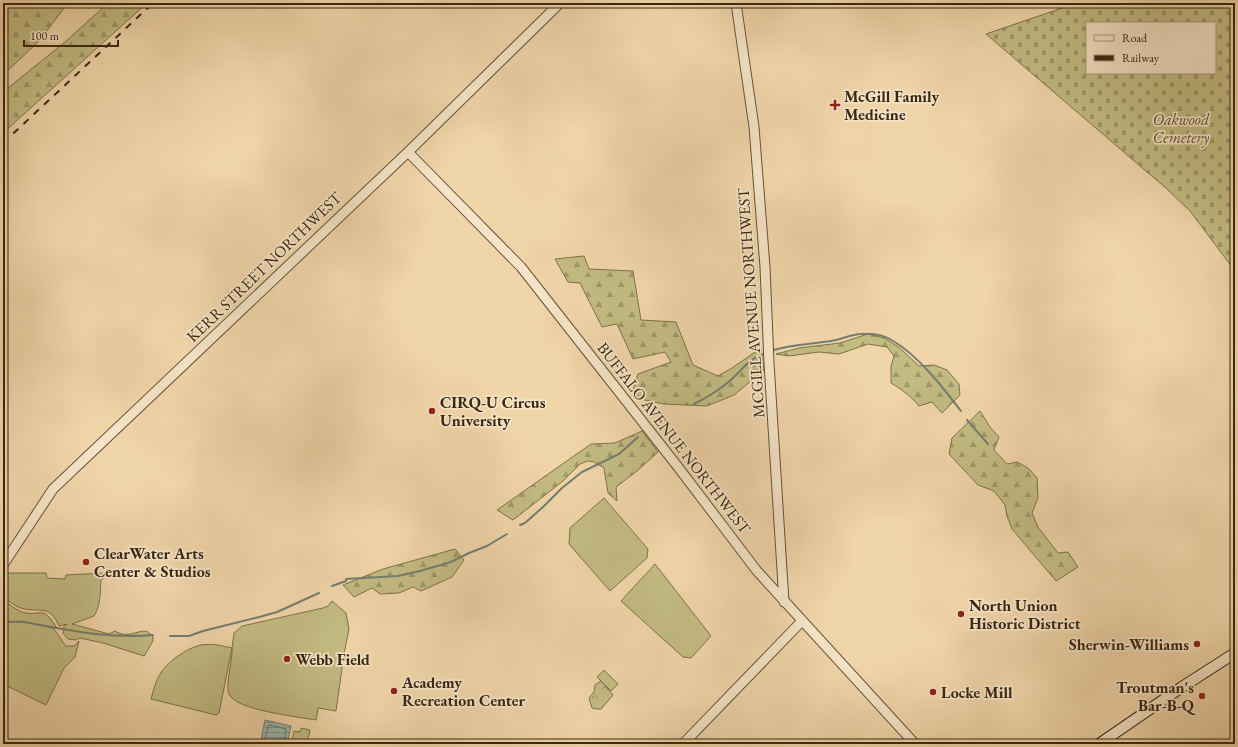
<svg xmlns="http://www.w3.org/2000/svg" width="1238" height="747" font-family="'EB Garamond',serif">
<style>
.grass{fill:#c2bb82;stroke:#7e714a}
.forest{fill:url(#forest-firs);stroke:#7e714a}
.cemetery{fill:url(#cemetery-stones);stroke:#7e714a;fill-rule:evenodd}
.park{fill:url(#park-crowns);stroke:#7e714a}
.water{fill:url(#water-rules);stroke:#747e6f}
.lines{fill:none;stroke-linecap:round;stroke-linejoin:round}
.shore{stroke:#6a7060;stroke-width:1}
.stream{stroke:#747e6f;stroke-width:2}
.tertiary-casing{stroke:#675238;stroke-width:11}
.secondary-casing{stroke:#392712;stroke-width:12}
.tertiary{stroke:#f5e4c7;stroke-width:9}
.secondary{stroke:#f5e4c7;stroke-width:10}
.rail{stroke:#392712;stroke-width:2;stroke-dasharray:7 7;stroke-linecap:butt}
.poi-dot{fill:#8f2418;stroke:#f5e4c7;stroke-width:1.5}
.labels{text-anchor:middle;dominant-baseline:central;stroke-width:3.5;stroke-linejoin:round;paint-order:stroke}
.poi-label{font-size:16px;font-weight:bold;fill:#392712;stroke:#f5e4c7;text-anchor:start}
.park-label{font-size:16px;font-style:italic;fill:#5b4c2e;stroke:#f5e4c7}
.street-label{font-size:16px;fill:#392712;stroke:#f5e4c7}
</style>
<defs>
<pattern id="forest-firs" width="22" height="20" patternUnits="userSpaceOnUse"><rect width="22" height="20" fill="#c2bb82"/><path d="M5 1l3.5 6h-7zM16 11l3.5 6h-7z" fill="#9f9869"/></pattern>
<pattern id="cemetery-stones" width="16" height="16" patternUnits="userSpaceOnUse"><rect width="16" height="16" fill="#c2bb82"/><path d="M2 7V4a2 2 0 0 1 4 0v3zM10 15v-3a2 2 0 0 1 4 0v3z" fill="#9f9869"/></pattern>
<pattern id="park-crowns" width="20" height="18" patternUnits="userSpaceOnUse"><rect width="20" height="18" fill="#c2bb82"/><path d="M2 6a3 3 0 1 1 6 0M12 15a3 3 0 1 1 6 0" fill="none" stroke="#9f9869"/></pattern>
<pattern id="water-rules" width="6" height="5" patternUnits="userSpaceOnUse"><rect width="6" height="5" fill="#9bb8ad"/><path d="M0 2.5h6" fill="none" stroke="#7f968b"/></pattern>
</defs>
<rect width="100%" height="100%" fill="#f0d5a9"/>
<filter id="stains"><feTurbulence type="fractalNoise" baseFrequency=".005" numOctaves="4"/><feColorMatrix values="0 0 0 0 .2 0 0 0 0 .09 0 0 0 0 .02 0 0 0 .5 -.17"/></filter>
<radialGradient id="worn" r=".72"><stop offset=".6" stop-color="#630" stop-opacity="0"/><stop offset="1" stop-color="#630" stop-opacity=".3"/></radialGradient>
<path class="grass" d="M604,498l44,51 -1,9 -37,33 -41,-47 1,-16z
M655,564l56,72 -20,22 -8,-1 -62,-56z
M5,573h41l1,5 18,1 1,-4 39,-2v4l-4,3c-1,12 0,25 -7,36l-22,8 37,10 6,-3c14,9 24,-3 33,1 2,1 3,3 5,5v4l-9,15 -41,-13 -23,-5 -4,2 -8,-1 -5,-6 1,-7 3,-2 -8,2c-9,-21 -17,-14 -34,-17 -8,-1 -16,-8 -22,-12v-21z
M3,600c6,4 12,9 19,12 18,6 20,-9 34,15l-3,1 9,12v1l4,5h8l5,-5 -4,16 -11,11 -18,37 -43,-21z
M332,601l14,12 3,16 -5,25 -8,57 -18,-3 -2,12c-17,-3 -81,-10 -87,-26 -4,-8 4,-35 3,-46l-13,65 -3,2 -65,-16c2,-7 4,-16 8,-23 7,-14 28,-28 42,-31 10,-2 22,1 31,3l2,-15 8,-7 81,-18 5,-2z
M604,670l14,14 -7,7 -14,-14z
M301,728l9,2 -3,14h-10v-3l-5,-1 2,-9 6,1z"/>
<path class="forest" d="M3,3h65l-29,38 -36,34z
M108,3h39l-144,130v-41l62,-50z
M584,256l5,13 44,2 8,49 35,2 17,43 25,11 14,-8 29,-20 3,22 -30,25 -27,11 -43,-2 -24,-5 -7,-9 5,-16 33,-12 -6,-10 -32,7 -16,-35 -15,3 -22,-44 -12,-1 -13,-23z
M868,334l16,4 16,10 19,18 15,-1 13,5 12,14 1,11 -18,18 -10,-11 -13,4c-8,-10 -18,-17 -28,-23v-17l3,-10 -7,-9 -19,-3 -29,10 -20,-2 -30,4 -13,-2 23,-6 41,-5z
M980,411l10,16 9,10 -5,13 13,14 10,-2 11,6 9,10 1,20 -6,15 6,14 20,26 10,-1 10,15 -22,14 -44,-52 -5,-13 -2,-11 -11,-14 -16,-6 -29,-31 3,-16z
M642,431l16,21 -21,19 -21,16 1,14 -9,-8 -4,-25 -10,-6 -6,-1 -8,3 -17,17 -50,39 -16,-10 94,-66 24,-1z
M455,549l9,11 -12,17 -31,14 -8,-4 -14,6 -19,1 -8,-6 -18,9 -11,-12 40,-16z"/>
<path class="cemetery" d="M1077,3h158v268l-45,-60 -23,-22 -181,-155zM1087,23h128v50h-128z"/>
<path class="park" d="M601,681l12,14 -12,14h-4l-5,-1 -3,-10 5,-6 1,-7z"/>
<path class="water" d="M265,720l26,6 -4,18h-27z"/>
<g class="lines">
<path class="shore" d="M264,744l4,-18 2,-1 16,4 -2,15"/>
<path class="stream" d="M774,350c18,-6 39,-6 57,-9 10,-1 20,-7 30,-7 11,-1 23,1 32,7 25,14 51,48 68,70
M694,404c12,-6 22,-12 32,-20 13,-10 22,-25 37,-30
M967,420l21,24
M520,525l5,-2 18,-16 19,-19 20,-16 37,-18 19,-17
M332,586l14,-5v-2l52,-3 22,-5 31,-9 18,-9 18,-7 20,-12
M3,621c7,2 14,0 21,1 43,8 85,17 129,13
M170,636h19l14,-5 60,-15 14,-4 42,-19"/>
<g class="tertiary-casing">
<path id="tertiary" d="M736,3l18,124 11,140 4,96 15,239
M408,152l113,115 157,200 79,104 158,173
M3,565l50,-76 355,-337 152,-149
M683,744l119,-123"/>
</g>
<g class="secondary-casing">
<path id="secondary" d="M1099,744l83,-57 53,-34"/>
</g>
<use href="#tertiary" class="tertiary"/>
<use href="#secondary" class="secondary"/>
<path class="rail" d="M3,143l150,-140"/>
</g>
<g class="poi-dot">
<path d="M833 99h4v4h4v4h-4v4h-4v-4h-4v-4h4z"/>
<circle cx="432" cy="411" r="4"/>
<circle cx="86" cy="562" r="4"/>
<circle cx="961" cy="614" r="4"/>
<circle cx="1197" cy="644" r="4"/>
<circle cx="287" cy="659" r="4"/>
<circle cx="394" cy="691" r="4"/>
<circle cx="933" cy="692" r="4"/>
<circle cx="1202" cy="696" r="4"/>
</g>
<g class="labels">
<g class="poi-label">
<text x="844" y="96">McGill Family<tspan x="844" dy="18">Medicine</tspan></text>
<text x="440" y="402">CIRQ-U Circus<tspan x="440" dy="18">University</tspan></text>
<text x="94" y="553">ClearWater Arts<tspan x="94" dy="18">Center &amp; Studios</tspan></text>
<text x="969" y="605">North Union<tspan x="969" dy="18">Historic District</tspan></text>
<text x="1189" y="644" text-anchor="end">Sherwin-Williams</text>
<text x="295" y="659">Webb Field</text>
<text x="402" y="682">Academy<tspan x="402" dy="18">Recreation Center</tspan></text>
<text x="1194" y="687" text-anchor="end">Troutman's<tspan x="1194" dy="18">Bar-B-Q</tspan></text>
<text x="941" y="692">Locke Mill</text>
</g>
<g class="park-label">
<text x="1181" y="119">Oakwood<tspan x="1181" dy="18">Cemetery</tspan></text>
</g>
<g class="street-label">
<text transform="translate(264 267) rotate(-44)">KERR STREET NORTHWEST</text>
<text transform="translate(751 303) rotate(-94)">MCGILL AVENUE NORTHWEST</text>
<text transform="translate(674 438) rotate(52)">BUFFALO AVENUE NORTHWEST</text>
</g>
</g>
<rect width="1238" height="747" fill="none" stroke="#f0d5a9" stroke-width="16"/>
<rect x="4" y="4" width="1230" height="739" fill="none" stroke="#392712" stroke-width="2"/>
<rect x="8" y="8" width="1222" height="731" fill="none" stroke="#392712"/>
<rect x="1086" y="22" width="130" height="52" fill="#f5e4c7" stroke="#aa987f"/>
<rect x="1094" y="35" width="20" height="6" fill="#f5e4c7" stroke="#aa987f"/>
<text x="1122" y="42" font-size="12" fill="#392712">Road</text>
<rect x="1094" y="55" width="20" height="6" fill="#392712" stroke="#aa987f"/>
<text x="1122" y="62" font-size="12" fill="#392712">Railway</text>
<path d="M24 40v6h94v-6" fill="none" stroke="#392712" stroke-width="2"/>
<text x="30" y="40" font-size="12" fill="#392712" stroke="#f5e4c7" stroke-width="3" paint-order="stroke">100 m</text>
<rect width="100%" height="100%" filter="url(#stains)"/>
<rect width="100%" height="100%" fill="url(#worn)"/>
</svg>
